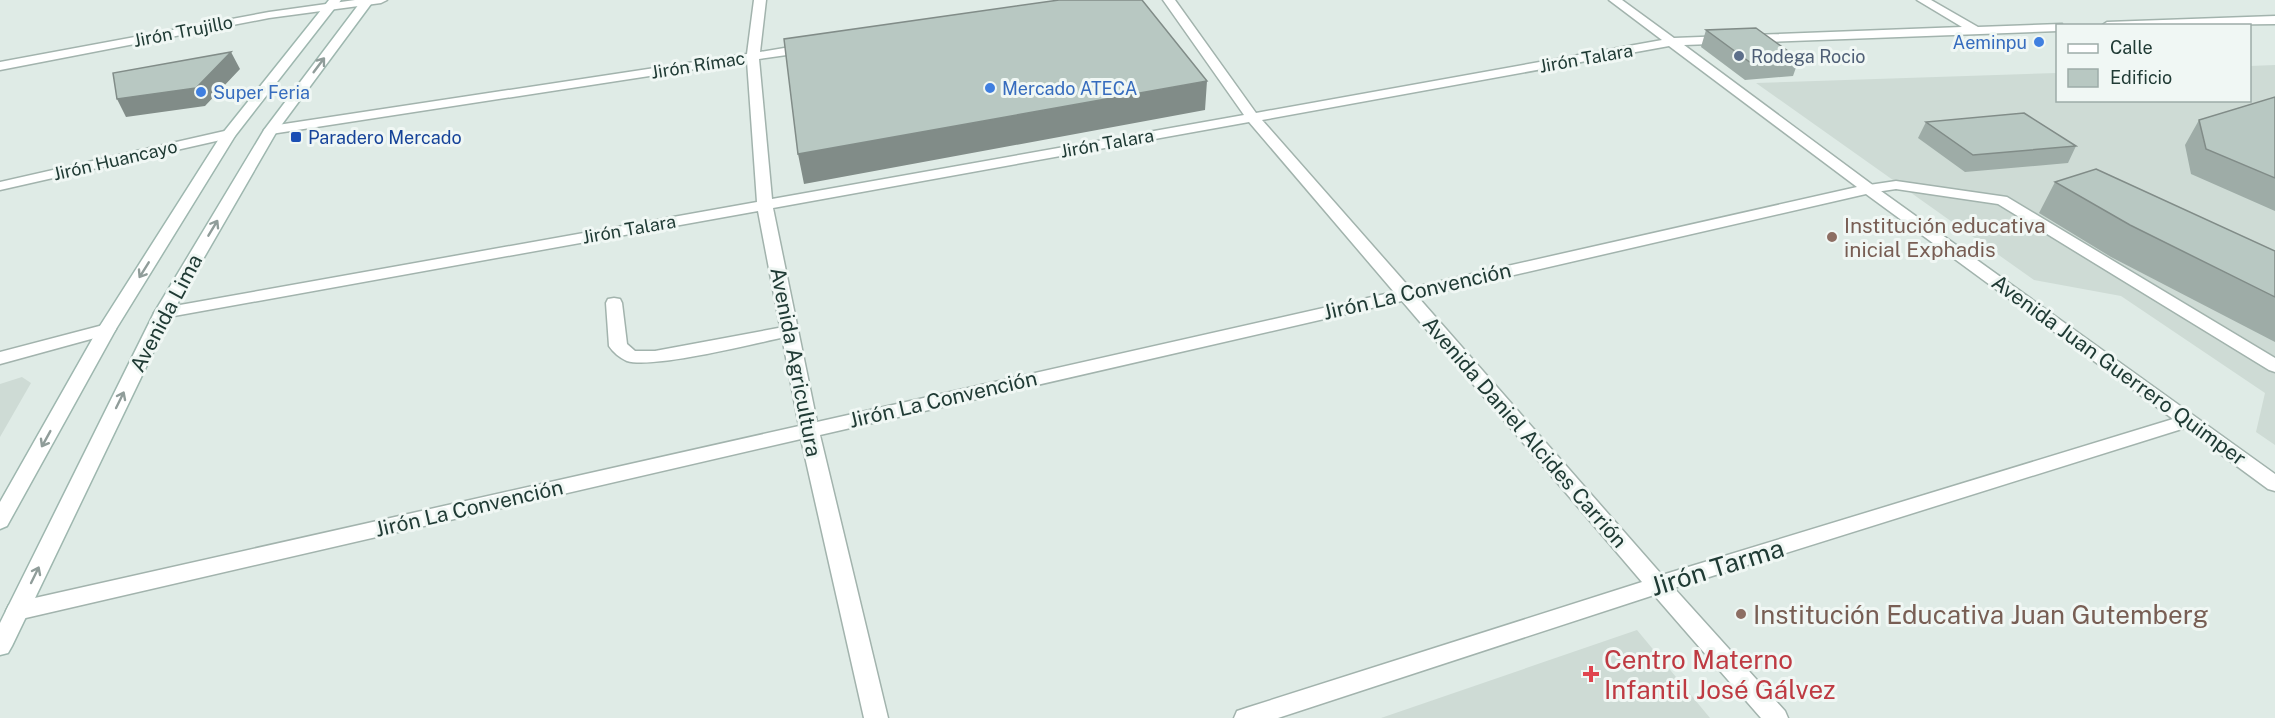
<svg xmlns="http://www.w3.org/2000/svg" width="2275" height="718" font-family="'Public Sans',sans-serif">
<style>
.built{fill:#cedbd5}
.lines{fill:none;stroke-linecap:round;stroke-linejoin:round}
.service-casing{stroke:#a2b3ad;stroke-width:3}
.minor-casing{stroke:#a2b3ad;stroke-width:3}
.secondary-casing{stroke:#9eb7af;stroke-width:3}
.service{fill:#fff;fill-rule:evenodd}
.minor{fill:#fff;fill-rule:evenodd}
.secondary{fill:#fff;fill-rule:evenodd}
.wall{fill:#9eaca7}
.shaded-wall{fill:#818c88}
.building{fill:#b8c8c2;stroke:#818c88;stroke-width:1.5}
.oneway{stroke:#909d9a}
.shop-dot{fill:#3f7fe0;stroke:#f0f7f4;stroke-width:2}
.service-dot{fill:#5c6f8a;stroke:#f0f7f4;stroke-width:2}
.transit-dot{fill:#1a4fb4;stroke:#f0f7f4;stroke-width:2}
.education-dot{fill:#8d6e63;stroke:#f0f7f4;stroke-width:2}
.health-dot{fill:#e0444e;stroke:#f0f7f4;stroke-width:2}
.labels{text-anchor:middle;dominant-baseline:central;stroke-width:6;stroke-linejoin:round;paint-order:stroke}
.far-street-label{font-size:18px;fill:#203b35;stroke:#f0f7f4}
.far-shop-label{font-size:18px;fill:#366cbe;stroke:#f0f7f4;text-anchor:start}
.far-service-label{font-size:18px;fill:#4e5e75;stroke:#f0f7f4;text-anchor:start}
.far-transit-label{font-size:18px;fill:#164399;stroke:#f0f7f4;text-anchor:start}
.education-label{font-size:21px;fill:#785e54;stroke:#f0f7f4;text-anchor:start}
.street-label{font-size:21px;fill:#203b35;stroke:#f0f7f4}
.near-street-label{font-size:26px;fill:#203b35;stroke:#f0f7f4}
.near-education-label{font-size:26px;fill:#785e54;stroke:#f0f7f4;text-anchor:start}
.near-health-label{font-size:26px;fill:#be3a42;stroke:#f0f7f4;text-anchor:start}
</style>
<rect width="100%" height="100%" fill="#dfebe6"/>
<path class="built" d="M2275,65v380l-19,-13 9,-39 -144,-97 -87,-16 -278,-197 301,-10 1,27h192v-34z
M22,377l9,6 -31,54v-53z
M1637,630l73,88h-329z"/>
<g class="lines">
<g class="service-casing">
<path id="service" d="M1896,181l111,16 268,161v14l-6,-2 -271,-166 -102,-15 -27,4 -7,-4 7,-4z
M614,298l6,1 2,4 5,41 8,7h20l134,-25 6,1 3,4 -3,4 -6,1c-32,7 -136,33 -162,25 -7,-3 -14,-9 -18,-15l-3,-43 2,-4z"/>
</g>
<g class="minor-casing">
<path id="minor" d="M355,0h32l-6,3 -112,15 -269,52v-8l269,-50z
M754,0h12l-6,52 48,-8 6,4 -6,4 -49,7 13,140 472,-84 -81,-115h12l81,113 406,-73 -53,-40h13l52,38 288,-11 -45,-27h14l47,27 84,-3 -4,2v5l-374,14 190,141 401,288v17l-7,-2 -83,-61 -511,160 111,123 3,7h-27l-107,-123 -376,123h-44l3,-7 9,-3 396,-126 -240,-281 -582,134 68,283h-24l-63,-279 -784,181 -8,-3 -3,-6 3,-6 8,-3 782,-176 -41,-215 -595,107 -6,-1 -3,-4 3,-4 6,-1 594,-106 -10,-141 -476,73 -7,-4 7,-4 476,-72zM1669,46l188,141 -447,101 -148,-168zM1249,122l145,170 -577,130 -44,-214zM1866,194l307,225 -511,156 -244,-278z
M2275,16v8l-174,2 6,-4z
M229,130l5,1 2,3 -2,3 -234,53v-8z
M107,324l6,1 3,4 -3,4 -113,31v-12z"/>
</g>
<g class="secondary-casing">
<path id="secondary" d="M329,0h12l-106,136 -119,193 -109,197 -7,3v-27l98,-173 124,-195z
M362,0h12l-97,131 -105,182 -160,333 -4,7 -8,2v-32l154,-310 110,-183z"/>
</g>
<use href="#service" class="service"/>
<use href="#minor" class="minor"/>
<use href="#secondary" class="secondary"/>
</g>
<path class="wall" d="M1706,30l93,29 -6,17 -48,4 -44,-33z
M2275,97v114l-84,-37 -6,-29 14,-25z
M1926,122l150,24 -8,17 -103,9 -47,-34z
M2055,182l220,69v91l-164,-85 -72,-44z"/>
<path class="shaded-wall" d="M231,52l9,17 -35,37 -79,11 -9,-18z
M1207,81l-2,29 -401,74 -6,-30z"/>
<path class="building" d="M1059,0h83l65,81 -409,73 -14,-115z
M1756,28l43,31 -48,4 -45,-33z
M231,52l-35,36 -79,11 -4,-26z
M2275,97v81l-69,-29 -7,-29z
M2024,113l52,33 -103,9 -47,-33z
M2096,169l179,82v46l-145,-72 -75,-43z"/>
<defs><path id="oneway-shaft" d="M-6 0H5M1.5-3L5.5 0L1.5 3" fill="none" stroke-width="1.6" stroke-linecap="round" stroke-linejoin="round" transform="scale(1.5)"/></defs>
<g class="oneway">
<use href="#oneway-shaft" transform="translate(319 65) rotate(-53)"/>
<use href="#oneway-shaft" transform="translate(213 228) rotate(-59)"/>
<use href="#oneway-shaft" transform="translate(144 270) rotate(122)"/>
<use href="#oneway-shaft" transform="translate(120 400) rotate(-64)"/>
<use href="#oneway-shaft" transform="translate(46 439) rotate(119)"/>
<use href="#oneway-shaft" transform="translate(35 575) rotate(-64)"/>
</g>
<g class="shop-dot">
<circle cx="2039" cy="42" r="6"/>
<circle cx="990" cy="88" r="6"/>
<circle cx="201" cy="92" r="6"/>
</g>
<circle class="service-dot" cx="1739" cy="56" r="6"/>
<rect class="transit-dot" x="290" y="131" width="12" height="12" rx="3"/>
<g class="education-dot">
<circle cx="1832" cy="237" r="6"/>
<circle cx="1741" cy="614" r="6"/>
</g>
<path class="health-dot" d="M1588 665h6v6h6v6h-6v6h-6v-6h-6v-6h6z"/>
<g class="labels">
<g class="far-street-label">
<text transform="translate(183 31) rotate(-11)">Jirón Trujillo</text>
<text transform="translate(1586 58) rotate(-10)">Jirón Talara</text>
<text transform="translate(698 65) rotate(-9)">Jirón Rímac</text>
<text transform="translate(1107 143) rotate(-10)">Jirón Talara</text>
<text transform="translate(115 160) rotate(-13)">Jirón Huancayo</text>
<text transform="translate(629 229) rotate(-10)">Jirón Talara</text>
</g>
<g class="far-shop-label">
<text x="2027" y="42" text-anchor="end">Aeminpu</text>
<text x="1002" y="88">Mercado ATECA</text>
<text x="213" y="92">Super Feria</text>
</g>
<g class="far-service-label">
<text x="1751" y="56">Rodega Rocio</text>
</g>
<g class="far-transit-label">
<text x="308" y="137">Paradero Mercado</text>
</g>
<g class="education-label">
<text x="1844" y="225">Institución educativa<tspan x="1844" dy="24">inicial Exphadis</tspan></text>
</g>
<g class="street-label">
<text transform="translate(1417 291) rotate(-13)">Jirón La Convención</text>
<text transform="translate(166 313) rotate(-62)">Avenida Lima</text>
<text transform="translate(796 362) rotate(79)">Avenida Agricultura</text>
<text transform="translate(2119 370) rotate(36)">Avenida Juan Guerrero Quimper</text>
<text transform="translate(943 399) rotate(-13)">Jirón La Convención</text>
<text transform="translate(1525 432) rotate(49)">Avenida Daniel Alcides Carrión</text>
<text transform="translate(469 508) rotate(-13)">Jirón La Convención</text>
</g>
<g class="near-street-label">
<text transform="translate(1717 567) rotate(-17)">Jirón Tarma</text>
</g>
<g class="near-education-label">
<text x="1753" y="614">Institución Educativa Juan Gutemberg</text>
</g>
<g class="near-health-label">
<text x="1604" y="659">Centro Materno<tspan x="1604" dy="30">Infantil José Gálvez</tspan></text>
</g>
</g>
<rect x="2056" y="24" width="195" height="78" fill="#f0f7f4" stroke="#9daca8" stroke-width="1.5"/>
<rect x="2068" y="44" width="30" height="9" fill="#ffffff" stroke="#9daca8" stroke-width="1.5"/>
<text x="2110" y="54" font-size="18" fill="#203b35">Calle</text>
<rect x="2068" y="69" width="30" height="18" fill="#b8c8c2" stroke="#9daca8" stroke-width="1.5"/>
<text x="2110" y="84" font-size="18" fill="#203b35">Edificio</text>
</svg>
